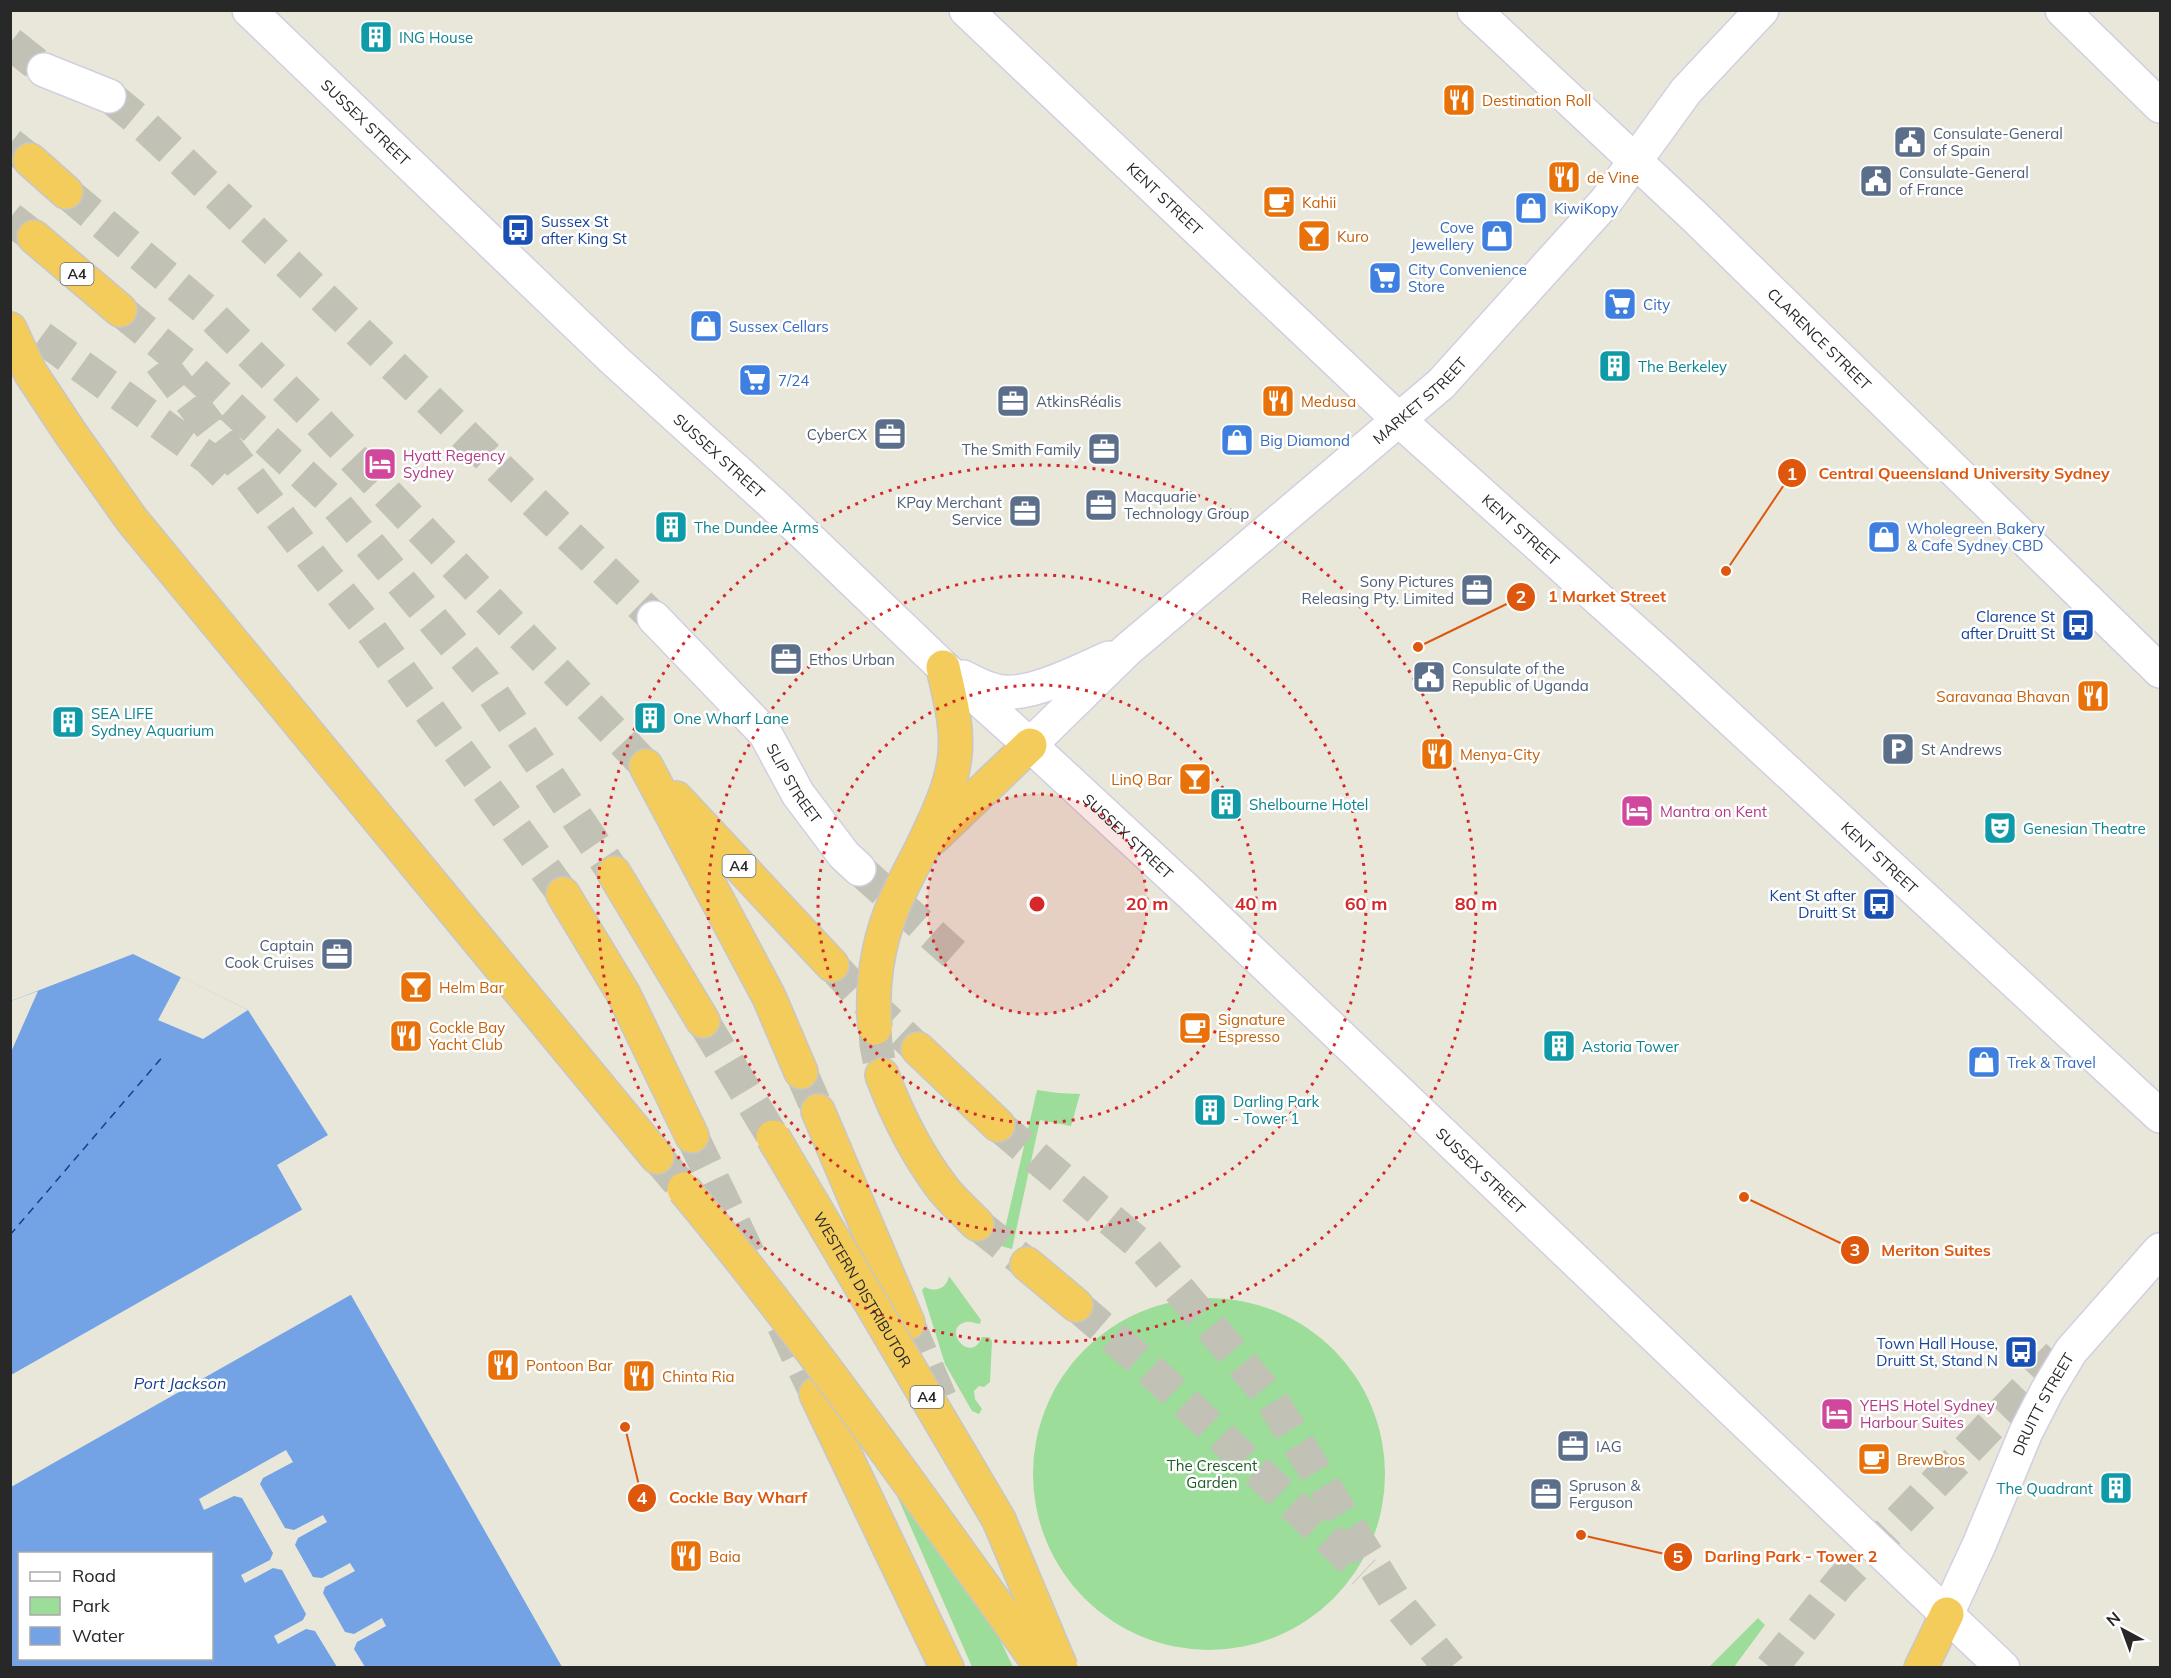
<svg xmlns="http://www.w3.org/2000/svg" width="2171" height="1678" font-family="Mulish,sans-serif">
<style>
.green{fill:#9bdd99}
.water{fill:#73a3e5;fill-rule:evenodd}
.pier{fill:#e9e7da}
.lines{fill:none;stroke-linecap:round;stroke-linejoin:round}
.ferry{stroke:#163f8d;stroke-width:1.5;stroke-dasharray:8 6;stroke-linecap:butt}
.minor-tunnel{stroke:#c2c1b6;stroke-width:33;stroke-dasharray:33 16;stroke-linecap:butt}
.motorway-tunnel{stroke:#c2c1b6;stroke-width:33;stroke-dasharray:33 16;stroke-linecap:butt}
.minor-casing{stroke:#d1cfe0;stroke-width:36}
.tertiary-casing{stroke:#d1cfe0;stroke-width:36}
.secondary-casing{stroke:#d1cfe0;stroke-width:36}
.motorway-casing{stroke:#c7c7c7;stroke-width:36}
.minor{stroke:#fff;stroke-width:33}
.tertiary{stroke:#fff;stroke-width:33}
.secondary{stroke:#fff;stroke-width:33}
.motorway{stroke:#f3cc5c;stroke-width:33}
.motorway-bridge-casing{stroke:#c7c7c7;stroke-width:36;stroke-linecap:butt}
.motorway-bridge{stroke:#f3cc5c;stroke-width:33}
.ring{fill:none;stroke:#d62828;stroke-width:3;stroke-dasharray:3 6}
.labels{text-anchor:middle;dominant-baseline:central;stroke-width:5;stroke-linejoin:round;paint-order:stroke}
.shield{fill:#fff;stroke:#686868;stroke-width:1.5}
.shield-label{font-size:14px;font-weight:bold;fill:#282828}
.culture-label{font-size:15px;fill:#0d838f;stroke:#fff;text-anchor:start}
.food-label{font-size:15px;fill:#c56008;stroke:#fff;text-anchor:start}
.street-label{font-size:15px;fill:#282828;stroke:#fff}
.service-label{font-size:15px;fill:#4e5e75;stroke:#fff;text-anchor:start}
.shop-label{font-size:15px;fill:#366cbe;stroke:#fff;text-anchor:start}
.transit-label{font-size:15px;fill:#164399;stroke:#fff;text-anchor:end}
.hotel-label{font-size:15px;fill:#b23c85;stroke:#fff;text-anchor:start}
.park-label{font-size:15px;fill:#1e5e25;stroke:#fff}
.water-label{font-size:16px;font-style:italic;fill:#163f8d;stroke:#fff}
.centre{fill:#d62828;stroke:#fff;stroke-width:3}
.ring-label{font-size:18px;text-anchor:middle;font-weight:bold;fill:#d62828;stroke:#fff;stroke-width:5;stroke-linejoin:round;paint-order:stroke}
.leader{fill:none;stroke:#de570d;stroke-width:2}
.callout-dot{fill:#de570d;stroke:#fff;stroke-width:2}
.mark-label{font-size:18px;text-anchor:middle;font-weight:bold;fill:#fff}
.callout-label{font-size:16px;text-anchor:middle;font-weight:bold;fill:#de570d;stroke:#fff;stroke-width:5;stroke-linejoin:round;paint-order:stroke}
</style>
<rect width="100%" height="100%" fill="#e9e7da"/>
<path class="green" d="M1037,1090l21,3 22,1 -9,32 -31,-6 -28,129 -11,-3z
M949,1276l32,44 -1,4c-4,0 -9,-3 -14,-2 -26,6 5,44 16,15h7l3,4 -2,41 -6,5 -5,-1 -5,5 1,8 7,10 -3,5 -7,-3 -27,-47 -23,-74 3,-3c11,6 22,1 24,-11z
M1033 1474a176 176 0 1 1 352 0a176 176 0 1 1-352 0Z
M920,1470l93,197h-41l-81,-185z
M1758,1618l7,7 -31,42h-25z"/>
<path class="water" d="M133,954l115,56 80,125 -51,30 40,71 -19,12 16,29 20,-12 228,402 -551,1v-667zM20,1554h192v104h-192z"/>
<path class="pier" d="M181,977l12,6 55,27 -45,29 -45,-19z
M38,991l-27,61v-51z
M305,1208l15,28 -1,3 -18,10 14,24 21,-10 18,30 -343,194v-112z
M286,1450l7,12 -30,16 -3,6 25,44 9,2 29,-15 4,7 -29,16 -3,7 18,32 9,1 28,-15 5,8 -30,16 -2,6 22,39 9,2 28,-16 4,8 -29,16 -3,7 11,18h-28l-22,-36 -9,-2 -28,15 -4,-8 29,-16 3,-6 -24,-44 -9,-2 -28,15 -4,-8 29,-15 3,-7 -31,-55 -8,-2 -30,14 -5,-11z"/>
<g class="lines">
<path class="ferry" d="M10,1235l154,-180"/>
<path class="minor-tunnel" d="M10,43l34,27
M109,96l35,29 36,34 474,459
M859,869l95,85"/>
<path class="motorway-tunnel" d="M10,144l20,16
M66,192l140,118 109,108 331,348
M10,218l24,19
M120,310l70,58 148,139 147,175 129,191
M41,337l168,122 24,24
M160,362l162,209 47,57 194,266
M832,965l24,26 62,58
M703,1021l70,116
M875,1028l1,17 6,30
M801,1072l17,39
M998,1125l146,123 125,148 127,206 54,66
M692,1136l62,129
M657,1157l27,32
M977,1224l50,40
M1076,1305l64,55 224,212
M908,1323l35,81
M783,1325l33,69
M1771,1668l70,-87 225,-234"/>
<g class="minor-casing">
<g id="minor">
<path d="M2062,10l98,96"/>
<path d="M44,70l65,26"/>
<path id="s1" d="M1399,420l272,244 489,452"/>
<path id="s2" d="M654,618l111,115 33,61 46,61 15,14"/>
<path id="s3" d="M1030,745l162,150 811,773"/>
</g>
</g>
<g class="tertiary-casing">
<g id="tertiary">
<path id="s4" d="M249,10l364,349 160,145 170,163 87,78 97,-95 314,-266 165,-183 80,-110 76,-81"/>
<path id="s5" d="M966,10l433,410"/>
<path id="s6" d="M1474,10l221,207 465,454"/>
<path d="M963,677c12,6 26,14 40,15 31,3 78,-22 106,-34"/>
</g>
</g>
<g class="secondary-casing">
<g id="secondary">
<path id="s7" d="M1947,1614l32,-69 47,-113 21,-41 24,-40 89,-101"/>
</g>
</g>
<g class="motorway-casing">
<path id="motorway" d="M30,160l36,32
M34,237l86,73
M10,329l20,43 41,62 61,86 525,637
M646,766l123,231 32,75
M676,798l156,167
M934,837l96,-92
M921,850c14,-31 31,-62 34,-96 3,-29 -6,-59 -12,-87
M614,873l89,148
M563,894l61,101 68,141
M918,1049l80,76
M882,1075c16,42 35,80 62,115 10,12 22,23 33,34
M818,1111l90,212
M1027,1264l49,41
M816,1394l131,274
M1921,1668l26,-54"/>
</g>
<use href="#minor" class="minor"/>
<use href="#tertiary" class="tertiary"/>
<use href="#secondary" class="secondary"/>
<use href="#motorway" class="motorway"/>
<g class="motorway-bridge-casing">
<g id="motorway-bridge">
<path d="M875,1028c-4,-39 2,-82 17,-119 8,-20 19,-40 29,-59"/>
<path id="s8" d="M773,1137l226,383 62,148"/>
<path d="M684,1189c127,153 242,317 358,479"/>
</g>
</g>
<use href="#motorway-bridge" class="motorway-bridge"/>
</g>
<circle cx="1037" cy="904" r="110" fill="#d62828" fill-opacity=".12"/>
<g class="ring">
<circle cx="1037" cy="904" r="110"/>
<circle cx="1037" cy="904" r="219"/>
<circle cx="1037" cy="904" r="329"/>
<circle cx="1037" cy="904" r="439"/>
</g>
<defs>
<g id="building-square" transform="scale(1.725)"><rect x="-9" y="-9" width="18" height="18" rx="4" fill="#0f9aa8" stroke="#fff"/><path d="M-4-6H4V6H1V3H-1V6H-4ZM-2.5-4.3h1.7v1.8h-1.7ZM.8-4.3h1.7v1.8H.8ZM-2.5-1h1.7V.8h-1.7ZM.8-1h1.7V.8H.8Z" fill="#fff"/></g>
<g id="restaurant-square" transform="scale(1.725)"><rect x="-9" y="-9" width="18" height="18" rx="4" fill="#e8710a" stroke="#fff"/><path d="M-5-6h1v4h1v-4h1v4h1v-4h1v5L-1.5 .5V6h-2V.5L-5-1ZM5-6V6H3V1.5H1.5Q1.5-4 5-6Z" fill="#fff"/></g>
<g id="civic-square" transform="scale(1.725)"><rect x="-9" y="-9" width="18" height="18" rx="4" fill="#5c6f8a" stroke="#fff"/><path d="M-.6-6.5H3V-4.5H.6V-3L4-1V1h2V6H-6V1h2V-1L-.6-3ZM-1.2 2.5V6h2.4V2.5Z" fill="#fff"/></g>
<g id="cafe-square" transform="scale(1.725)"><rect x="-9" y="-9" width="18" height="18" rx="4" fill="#e8710a" stroke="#fff"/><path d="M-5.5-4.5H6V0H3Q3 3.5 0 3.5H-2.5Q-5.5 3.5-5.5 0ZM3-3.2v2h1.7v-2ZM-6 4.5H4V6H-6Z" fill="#fff"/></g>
<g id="shop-square" transform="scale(1.725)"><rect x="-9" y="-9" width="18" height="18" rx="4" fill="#3f7fe0" stroke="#fff"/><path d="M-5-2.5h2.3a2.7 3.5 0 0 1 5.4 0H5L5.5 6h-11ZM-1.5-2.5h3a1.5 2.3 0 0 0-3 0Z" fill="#fff"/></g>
<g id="bus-square" transform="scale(1.725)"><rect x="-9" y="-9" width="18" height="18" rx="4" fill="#1a4fb4" stroke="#fff"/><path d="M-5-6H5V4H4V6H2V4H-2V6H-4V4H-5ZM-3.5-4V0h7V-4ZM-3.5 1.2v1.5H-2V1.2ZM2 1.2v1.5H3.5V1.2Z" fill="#fff"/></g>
<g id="bar-square" transform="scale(1.725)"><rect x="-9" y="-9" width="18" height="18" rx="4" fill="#e8710a" stroke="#fff"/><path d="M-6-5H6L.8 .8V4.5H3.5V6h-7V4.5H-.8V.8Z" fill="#fff"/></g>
<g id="supermarket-square" transform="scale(1.725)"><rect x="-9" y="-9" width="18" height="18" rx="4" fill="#3f7fe0" stroke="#fff"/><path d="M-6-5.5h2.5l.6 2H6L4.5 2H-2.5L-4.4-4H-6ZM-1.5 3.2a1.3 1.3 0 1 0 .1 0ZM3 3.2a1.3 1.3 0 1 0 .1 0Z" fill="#fff"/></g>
<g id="office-square" transform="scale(1.725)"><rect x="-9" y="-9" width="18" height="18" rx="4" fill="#5c6f8a" stroke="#fff"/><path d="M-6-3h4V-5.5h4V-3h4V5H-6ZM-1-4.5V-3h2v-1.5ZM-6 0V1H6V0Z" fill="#fff"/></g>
<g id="hotel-square" transform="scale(1.725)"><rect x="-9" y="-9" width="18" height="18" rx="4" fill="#d1479c" stroke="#fff"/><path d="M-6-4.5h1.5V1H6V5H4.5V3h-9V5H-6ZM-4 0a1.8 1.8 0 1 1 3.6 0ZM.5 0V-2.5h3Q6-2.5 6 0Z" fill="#fff"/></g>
<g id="parking-square" transform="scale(1.725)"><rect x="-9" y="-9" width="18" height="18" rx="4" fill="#5c6f8a" stroke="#fff"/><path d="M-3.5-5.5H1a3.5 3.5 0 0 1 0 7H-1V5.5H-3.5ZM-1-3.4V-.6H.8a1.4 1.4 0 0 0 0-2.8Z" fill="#fff"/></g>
<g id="theatre-square" transform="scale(1.725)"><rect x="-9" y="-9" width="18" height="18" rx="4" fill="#0f9aa8" stroke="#fff"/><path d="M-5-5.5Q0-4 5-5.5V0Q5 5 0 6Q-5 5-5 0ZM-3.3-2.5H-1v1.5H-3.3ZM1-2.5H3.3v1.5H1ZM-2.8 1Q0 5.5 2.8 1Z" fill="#fff"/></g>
</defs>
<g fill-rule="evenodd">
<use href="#building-square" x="376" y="37"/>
<use href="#restaurant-square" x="1459" y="100"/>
<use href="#civic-square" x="1910" y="142"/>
<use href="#restaurant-square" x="1564" y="177"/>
<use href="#civic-square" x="1876" y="181"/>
<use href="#cafe-square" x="1279" y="202"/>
<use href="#shop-square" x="1531" y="208"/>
<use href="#bus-square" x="518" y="230"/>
<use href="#bar-square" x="1314" y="236"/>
<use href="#shop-square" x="1497" y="236"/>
<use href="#supermarket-square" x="1385" y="278"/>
<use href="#supermarket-square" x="1620" y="304"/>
<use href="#shop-square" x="706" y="326"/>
<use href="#building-square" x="1615" y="366"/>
<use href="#supermarket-square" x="755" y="380"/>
<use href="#office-square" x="1013" y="401"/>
<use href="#restaurant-square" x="1278" y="401"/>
<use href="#office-square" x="890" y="434"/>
<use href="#shop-square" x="1237" y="440"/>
<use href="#office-square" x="1104" y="449"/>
<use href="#hotel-square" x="380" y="464"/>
<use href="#office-square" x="1101" y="505"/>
<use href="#office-square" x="1025" y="511"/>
<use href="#building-square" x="671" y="527"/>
<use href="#shop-square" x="1884" y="537"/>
<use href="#office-square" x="1477" y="590"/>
<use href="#bus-square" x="2078" y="625"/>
<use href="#office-square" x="786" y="659"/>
<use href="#civic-square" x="1429" y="677"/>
<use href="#restaurant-square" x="2093" y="696"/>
<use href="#building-square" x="650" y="718"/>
<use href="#building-square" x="68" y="722"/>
<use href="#parking-square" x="1898" y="749"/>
<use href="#restaurant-square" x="1437" y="754"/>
<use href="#bar-square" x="1195" y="779"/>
<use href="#building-square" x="1226" y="804"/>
<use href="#hotel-square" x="1637" y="811"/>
<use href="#theatre-square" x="2000" y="828"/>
<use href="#bus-square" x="1879" y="904"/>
<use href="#office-square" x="337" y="954"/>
<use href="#bar-square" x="416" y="987"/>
<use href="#cafe-square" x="1195" y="1028"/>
<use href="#restaurant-square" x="406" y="1036"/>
<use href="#building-square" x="1559" y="1046"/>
<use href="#shop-square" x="1984" y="1062"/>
<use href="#building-square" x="1210" y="1110"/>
<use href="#bus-square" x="2021" y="1352"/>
<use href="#restaurant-square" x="503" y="1365"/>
<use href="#restaurant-square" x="639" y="1376"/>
<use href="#hotel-square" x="1837" y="1414"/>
<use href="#office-square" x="1573" y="1446"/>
<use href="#cafe-square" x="1874" y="1459"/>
<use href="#building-square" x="2116" y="1488"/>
<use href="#office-square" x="1546" y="1494"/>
<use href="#restaurant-square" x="686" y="1556"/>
</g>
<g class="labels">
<g class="shield">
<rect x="60.5" y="263" width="33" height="22" rx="4.5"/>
<rect x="722.5" y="855" width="33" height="22" rx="4.5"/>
<rect x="910.5" y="1386" width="33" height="22" rx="4.5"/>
</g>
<g class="shield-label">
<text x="77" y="274">A4</text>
<text x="739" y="866">A4</text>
<text x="927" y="1397">A4</text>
</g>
<g class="culture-label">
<text x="399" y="37">ING House</text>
<text x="1638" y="366">The Berkeley</text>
<text x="694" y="527">The Dundee Arms</text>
<text x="91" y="713">SEA LIFE<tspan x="91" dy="17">Sydney Aquarium</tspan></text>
<text x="673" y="718">One Wharf Lane</text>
<text x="1249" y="804">Shelbourne Hotel</text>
<text x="2023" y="828">Genesian Theatre</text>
<text x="1582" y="1046">Astoria Tower</text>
<text x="1233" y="1101">Darling Park<tspan x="1233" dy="17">- Tower 1</tspan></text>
<text x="2093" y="1488" text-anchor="end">The Quadrant</text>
</g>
<g class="food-label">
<text x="1482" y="100">Destination Roll</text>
<text x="1587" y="177">de Vine</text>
<text x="1302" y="202">Kahii</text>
<text x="1337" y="236">Kuro</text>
<text x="1301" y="401">Medusa</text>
<text x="2070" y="696" text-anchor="end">Saravanaa Bhavan</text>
<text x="1460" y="754">Menya-City</text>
<text x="1172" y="779" text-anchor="end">LinQ Bar</text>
<text x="439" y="987">Helm Bar</text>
<text x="1218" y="1019">Signature<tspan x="1218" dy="17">Espresso</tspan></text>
<text x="429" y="1027">Cockle Bay<tspan x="429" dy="17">Yacht Club</tspan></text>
<text x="526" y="1365">Pontoon Bar</text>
<text x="662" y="1376">Chinta Ria</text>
<text x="1897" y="1459">BrewBros</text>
<text x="709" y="1556">Baia</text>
</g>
<g class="street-label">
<text stroke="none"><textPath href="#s4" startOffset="162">SUSSEX STREET</textPath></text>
<text stroke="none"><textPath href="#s5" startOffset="274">KENT STREET</textPath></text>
<text stroke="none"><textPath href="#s6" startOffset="477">CLARENCE STREET</textPath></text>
<text stroke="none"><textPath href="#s4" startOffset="1593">MARKET STREET</textPath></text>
<text stroke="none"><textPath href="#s4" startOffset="648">SUSSEX STREET</textPath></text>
<text stroke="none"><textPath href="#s1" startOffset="164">KENT STREET</textPath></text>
<text stroke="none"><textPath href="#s2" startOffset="218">SLIP STREET</textPath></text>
<text stroke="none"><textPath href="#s3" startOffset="134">SUSSEX STREET</textPath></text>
<text stroke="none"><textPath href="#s1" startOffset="650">KENT STREET</textPath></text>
<text stroke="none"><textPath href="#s3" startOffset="620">SUSSEX STREET</textPath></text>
<text stroke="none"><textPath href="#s8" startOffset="177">WESTERN DISTRIBUTOR</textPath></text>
<text stroke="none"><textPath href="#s7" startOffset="231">DRUITT STREET</textPath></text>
</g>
<g class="service-label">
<text x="1933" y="133">Consulate-General<tspan x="1933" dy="17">of Spain</tspan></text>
<text x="1899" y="172">Consulate-General<tspan x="1899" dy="17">of France</tspan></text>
<text x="1036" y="401">AtkinsRéalis</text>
<text x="867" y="434" text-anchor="end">CyberCX</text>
<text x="1081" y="449" text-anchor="end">The Smith Family</text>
<text x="1124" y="496">Macquarie<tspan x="1124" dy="17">Technology Group</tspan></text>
<text x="1002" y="502" text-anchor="end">KPay Merchant<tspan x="1002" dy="17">Service</tspan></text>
<text x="1454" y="581" text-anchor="end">Sony Pictures<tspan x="1454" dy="17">Releasing Pty. Limited</tspan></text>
<text x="809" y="659">Ethos Urban</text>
<text x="1452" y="668">Consulate of the<tspan x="1452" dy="17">Republic of Uganda</tspan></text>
<text x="1921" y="749">St Andrews</text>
<text x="314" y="945" text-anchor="end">Captain<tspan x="314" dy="17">Cook Cruises</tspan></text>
<text x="1596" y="1446">IAG</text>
<text x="1569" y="1485">Spruson &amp;<tspan x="1569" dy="17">Ferguson</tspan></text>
</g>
<g class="shop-label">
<text x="1554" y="208">KiwiKopy</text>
<text x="1474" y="227" text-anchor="end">Cove<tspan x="1474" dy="17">Jewellery</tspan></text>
<text x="1408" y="269">City Convenience<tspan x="1408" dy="17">Store</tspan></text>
<text x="1643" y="304">City</text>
<text x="729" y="326">Sussex Cellars</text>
<text x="778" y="380">7/24</text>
<text x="1260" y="440">Big Diamond</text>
<text x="1907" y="528">Wholegreen Bakery<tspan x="1907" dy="17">&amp; Cafe Sydney CBD</tspan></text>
<text x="2007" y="1062">Trek &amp; Travel</text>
</g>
<g class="transit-label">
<text x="541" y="221" text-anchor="start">Sussex St<tspan x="541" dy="17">after King St</tspan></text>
<text x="2055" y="616">Clarence St<tspan x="2055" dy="17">after Druitt St</tspan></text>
<text x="1856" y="895">Kent St after<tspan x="1856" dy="17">Druitt St</tspan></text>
<text x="1998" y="1343">Town Hall House,<tspan x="1998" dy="17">Druitt St, Stand N</tspan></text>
</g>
<g class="hotel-label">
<text x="403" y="455">Hyatt Regency<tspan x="403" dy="17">Sydney</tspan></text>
<text x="1660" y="811">Mantra on Kent</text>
<text x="1860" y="1405">YEHS Hotel Sydney<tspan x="1860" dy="17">Harbour Suites</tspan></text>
</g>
<g class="park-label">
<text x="1212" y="1465">The Crescent<tspan x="1212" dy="17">Garden</tspan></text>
</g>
<g class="water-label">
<text x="180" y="1383">Port Jackson</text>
</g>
</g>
<circle cx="1037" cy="904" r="9" class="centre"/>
<g class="ring-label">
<text x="1147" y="910">20 m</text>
<text x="1256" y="910">40 m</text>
<text x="1366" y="910">60 m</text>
<text x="1476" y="910">80 m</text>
</g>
<path class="leader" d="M1726 571L1792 473M1418 647L1521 597M1744 1197L1855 1250M625 1427L642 1498M1581 1535L1678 1557"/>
<g class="callout-dot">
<circle cx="1726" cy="571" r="6"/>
<circle cx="1418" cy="647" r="6"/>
<circle cx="1744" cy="1197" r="6"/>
<circle cx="625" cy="1427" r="6"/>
<circle cx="1581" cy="1535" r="6"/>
<circle cx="1792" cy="473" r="15"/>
<circle cx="1521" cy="597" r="15"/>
<circle cx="1855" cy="1250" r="15"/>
<circle cx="642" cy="1498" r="15"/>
<circle cx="1678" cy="1557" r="15"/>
</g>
<g class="mark-label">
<text x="1792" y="480">1</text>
<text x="1521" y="603">2</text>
<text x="1855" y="1256">3</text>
<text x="642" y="1504">4</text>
<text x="1678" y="1563">5</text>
</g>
<g class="callout-label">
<text x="1964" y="479">Central Queensland University Sydney</text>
<text x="1607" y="602">1 Market Street</text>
<text x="1936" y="1256">Meriton Suites</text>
<text x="738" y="1503">Cockle Bay Wharf</text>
<text x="1791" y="1562">Darling Park - Tower 2</text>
</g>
<rect width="2171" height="1678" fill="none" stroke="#282828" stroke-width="24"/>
<rect x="18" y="1552" width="195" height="108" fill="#ffffff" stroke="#a9a9a9" stroke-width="1.5"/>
<rect x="30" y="1572" width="30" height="9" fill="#ffffff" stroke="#a9a9a9" stroke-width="1.5"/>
<text x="72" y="1582" font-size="18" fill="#282828">Road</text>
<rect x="30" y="1597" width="30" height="18" fill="#9bdd99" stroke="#a9a9a9" stroke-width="1.5"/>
<text x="72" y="1612" font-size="18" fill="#282828">Park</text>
<rect x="30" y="1627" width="30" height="18" fill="#73a3e5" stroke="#a9a9a9" stroke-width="1.5"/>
<text x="72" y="1642" font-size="18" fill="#282828">Water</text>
<g transform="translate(2123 1630) rotate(319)" stroke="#ffffff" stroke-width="4.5" paint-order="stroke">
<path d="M0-4.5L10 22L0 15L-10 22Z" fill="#282828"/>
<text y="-9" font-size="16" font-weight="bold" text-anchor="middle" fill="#282828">N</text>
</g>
</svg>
